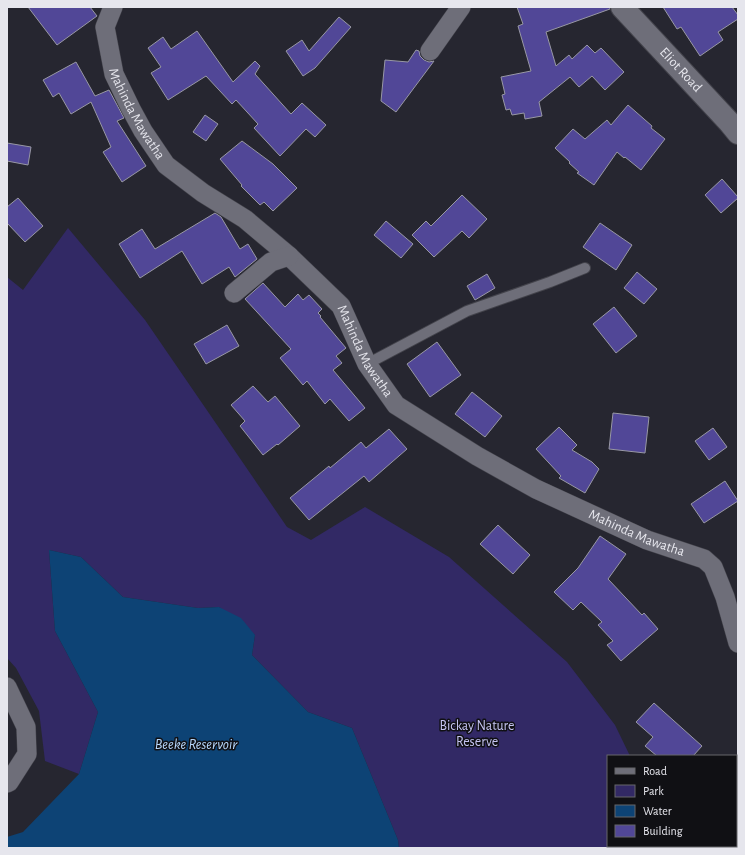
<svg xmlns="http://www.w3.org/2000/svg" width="745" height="855" font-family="'Alegreya Sans',sans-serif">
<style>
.green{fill:#322965}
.water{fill:#0d4375}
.building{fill:#514797;stroke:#9898a4}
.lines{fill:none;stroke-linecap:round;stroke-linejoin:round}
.service-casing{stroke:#43434b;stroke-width:12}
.minor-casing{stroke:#43434b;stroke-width:20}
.tertiary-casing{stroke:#43434b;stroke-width:24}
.service{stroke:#6e6e79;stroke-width:10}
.minor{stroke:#6e6e79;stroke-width:19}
.tertiary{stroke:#6e6e79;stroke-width:22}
.labels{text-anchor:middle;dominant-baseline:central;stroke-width:3;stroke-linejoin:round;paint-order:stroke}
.street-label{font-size:14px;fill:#e6e6ed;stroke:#101014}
.park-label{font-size:14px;fill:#c4c3f0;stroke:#101014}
.water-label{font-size:15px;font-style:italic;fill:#b6d7fc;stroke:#101014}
</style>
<rect width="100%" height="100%" fill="#262630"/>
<path class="green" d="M68,228l77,92 142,207 24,13 54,-33 84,50 118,105 48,63 15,31h-22v90h65l1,2h-275l-1,-8 -46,-112 -44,-16 -56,-57 3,-20 -36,-28 -21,1 -75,-11 -42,-40 -32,-7 6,81 43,81 -19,62 -34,-13 -6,-50 -23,-43 -9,-10v-381l16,13z"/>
<path class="water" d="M49,550l32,7 42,40 75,11 21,-1 22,11 14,17 -3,20 56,57 44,16 46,112 1,8h-392v-11l16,-5 56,-58 19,-62 -43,-81z"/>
<path class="building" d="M28,7h62l7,9 -40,29z
M517,7h93v2l-64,23 10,34 13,-11 3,4 15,-14 8,8 6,-5 23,24 -19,18 -13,-14 -13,11 -9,-10 -31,25 3,14 -17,3 -1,-6 -12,2 -2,-6 -4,1 -4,-15 3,-1 -4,-17 30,-6 -13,-45 5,-2z
M663,7h69l6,8v4l-20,13 5,8 -23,16 -19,-29 -4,2z
M339,17l12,10 -36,41 -12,8 -17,-25 16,-11 7,11z
M197,31l36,51 22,-21 5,5 -5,8 36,40 11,-11 24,22 -11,12 -9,-8 -26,27 -26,-28 4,-4 -22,-24 -4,4 -26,-28 -38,24 -17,-27 10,-6 -13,-19 15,-11 8,12z
M416,50l3,1 1,5 4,4 5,2 5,-1 -38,51 -15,-11 4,-41 23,2z
M76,62l19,34 14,-6 15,28 -7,3 29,45 -24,16 -19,-30 8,-5 -20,-45 -20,12 -12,-21 -6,4 -10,-17z
M628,105l24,21 -1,2 14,11 -24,31 -16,-13 -1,1 -7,-6 -23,33 -17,-12 2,-1 -10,-9 1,-1 -15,-14 18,-19 12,10 22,-19 4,5z
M205,115l13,9 -12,17 -13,-9z
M242,141l31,23 24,24 -24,23 -9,-9 -4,3 -19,-19 1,-1 -22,-26z
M7,143l24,4 -3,18 -21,-4z
M722,179l16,18v1l-17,15 -16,-18z
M462,195l25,24 -18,19 -7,-7 -28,26 -22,-22 14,-14 5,5z
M18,198l25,28 -18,16 -18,-19v-16z
M215,213l6,4 19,32 8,-5 9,15 -22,18 -6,-10 -27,17 -20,-33 -42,27 -21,-34 23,-15 13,20z
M386,221l27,23 -12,14 -27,-23z
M600,223l32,22 -16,25 -33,-23z
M637,272l20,17 -13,15 -20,-16z
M487,274l8,14 -20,12 -8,-14z
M263,283l22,24 13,-13 5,6 6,-5 13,14 -4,4 3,3 -1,1 26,31 -10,8 6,7 -9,7 32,38 -16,13 -19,-22 -5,5 -18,-23 -4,4 -23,-27 11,-9 -46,-50z
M614,307l23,29 -21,17 -23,-29z
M227,325l12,21 -33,18 -12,-20z
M437,342l24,33 -31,22 -23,-33z
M253,386l15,16 7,-6 25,30 -22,19 -1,-1 -14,11 -23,-29 5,-5 -14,-16z
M472,392l30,24 -17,21 -30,-23z
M613,413l36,4 -4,36 -36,-4z
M559,427l18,18 -5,5 20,12 7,7 -14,24 -26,-15 2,-2 -25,-27z
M713,428l14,19 -18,13 -14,-19z
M389,429l18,20 -38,33 -5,-6 -55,44 -19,-22 39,-32 1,2 31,-26 5,6z
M725,481l13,20 -34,22 -13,-19z
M498,525l32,30 -17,19 -33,-30z
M600,536l26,18 -18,25 34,36 2,-2 14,16 -37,32 -14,-16 6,-4 -15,-16 4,-3 -21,-20 -8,8 -19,-18 24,-24z
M654,703l48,43 -9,10h-36l-12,-10 8,-9 -17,-15z"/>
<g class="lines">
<g class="service-casing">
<path id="service" d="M367,364l100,-53 83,-29 35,-14"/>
</g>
<g class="minor-casing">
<g id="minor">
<path id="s1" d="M113,7l-8,20 9,47 17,35 12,22 23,34 37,28 42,26 44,37 52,50 26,58 29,41 81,51 59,33 111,51 57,19 9,8 12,30 13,46"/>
<path d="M430,51l31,-44"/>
<path d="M234,293l37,-31 18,-6"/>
<path d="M7,687l19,40 1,27 -18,28 -2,1"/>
</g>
</g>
<g class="tertiary-casing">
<g id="tertiary">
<path id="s2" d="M622,7l107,115 9,11"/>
</g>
</g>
<use href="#service" class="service"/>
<use href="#minor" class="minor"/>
<use href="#tertiary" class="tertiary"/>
</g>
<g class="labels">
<g class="street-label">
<text stroke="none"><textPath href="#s2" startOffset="86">Eliot Road</textPath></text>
<text stroke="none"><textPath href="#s1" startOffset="115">Mahinda Mawatha</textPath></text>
<text stroke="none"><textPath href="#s1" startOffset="451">Mahinda Mawatha</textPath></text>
<text stroke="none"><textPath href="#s1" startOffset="787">Mahinda Mawatha</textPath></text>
</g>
<g class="park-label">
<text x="477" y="726">Bickay Nature<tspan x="477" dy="16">Reserve</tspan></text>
</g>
<g class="water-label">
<text x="196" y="744">Beeke Reservoir</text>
</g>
</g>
<rect width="745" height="855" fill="none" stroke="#e6e6ed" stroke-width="16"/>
<rect x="607" y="755" width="130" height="92" fill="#101014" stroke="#66666b"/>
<rect x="615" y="768" width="20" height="6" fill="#6e6e79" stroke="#66666b"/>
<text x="643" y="775" font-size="12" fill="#e6e6ed">Road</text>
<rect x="615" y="785" width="20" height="12" fill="#322965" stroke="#66666b"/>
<text x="643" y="795" font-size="12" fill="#e6e6ed">Park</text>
<rect x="615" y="805" width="20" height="12" fill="#0d4375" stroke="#66666b"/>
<text x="643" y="815" font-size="12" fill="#e6e6ed">Water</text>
<rect x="615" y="825" width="20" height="12" fill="#514797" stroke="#66666b"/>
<text x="643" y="835" font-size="12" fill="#e6e6ed">Building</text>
</svg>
